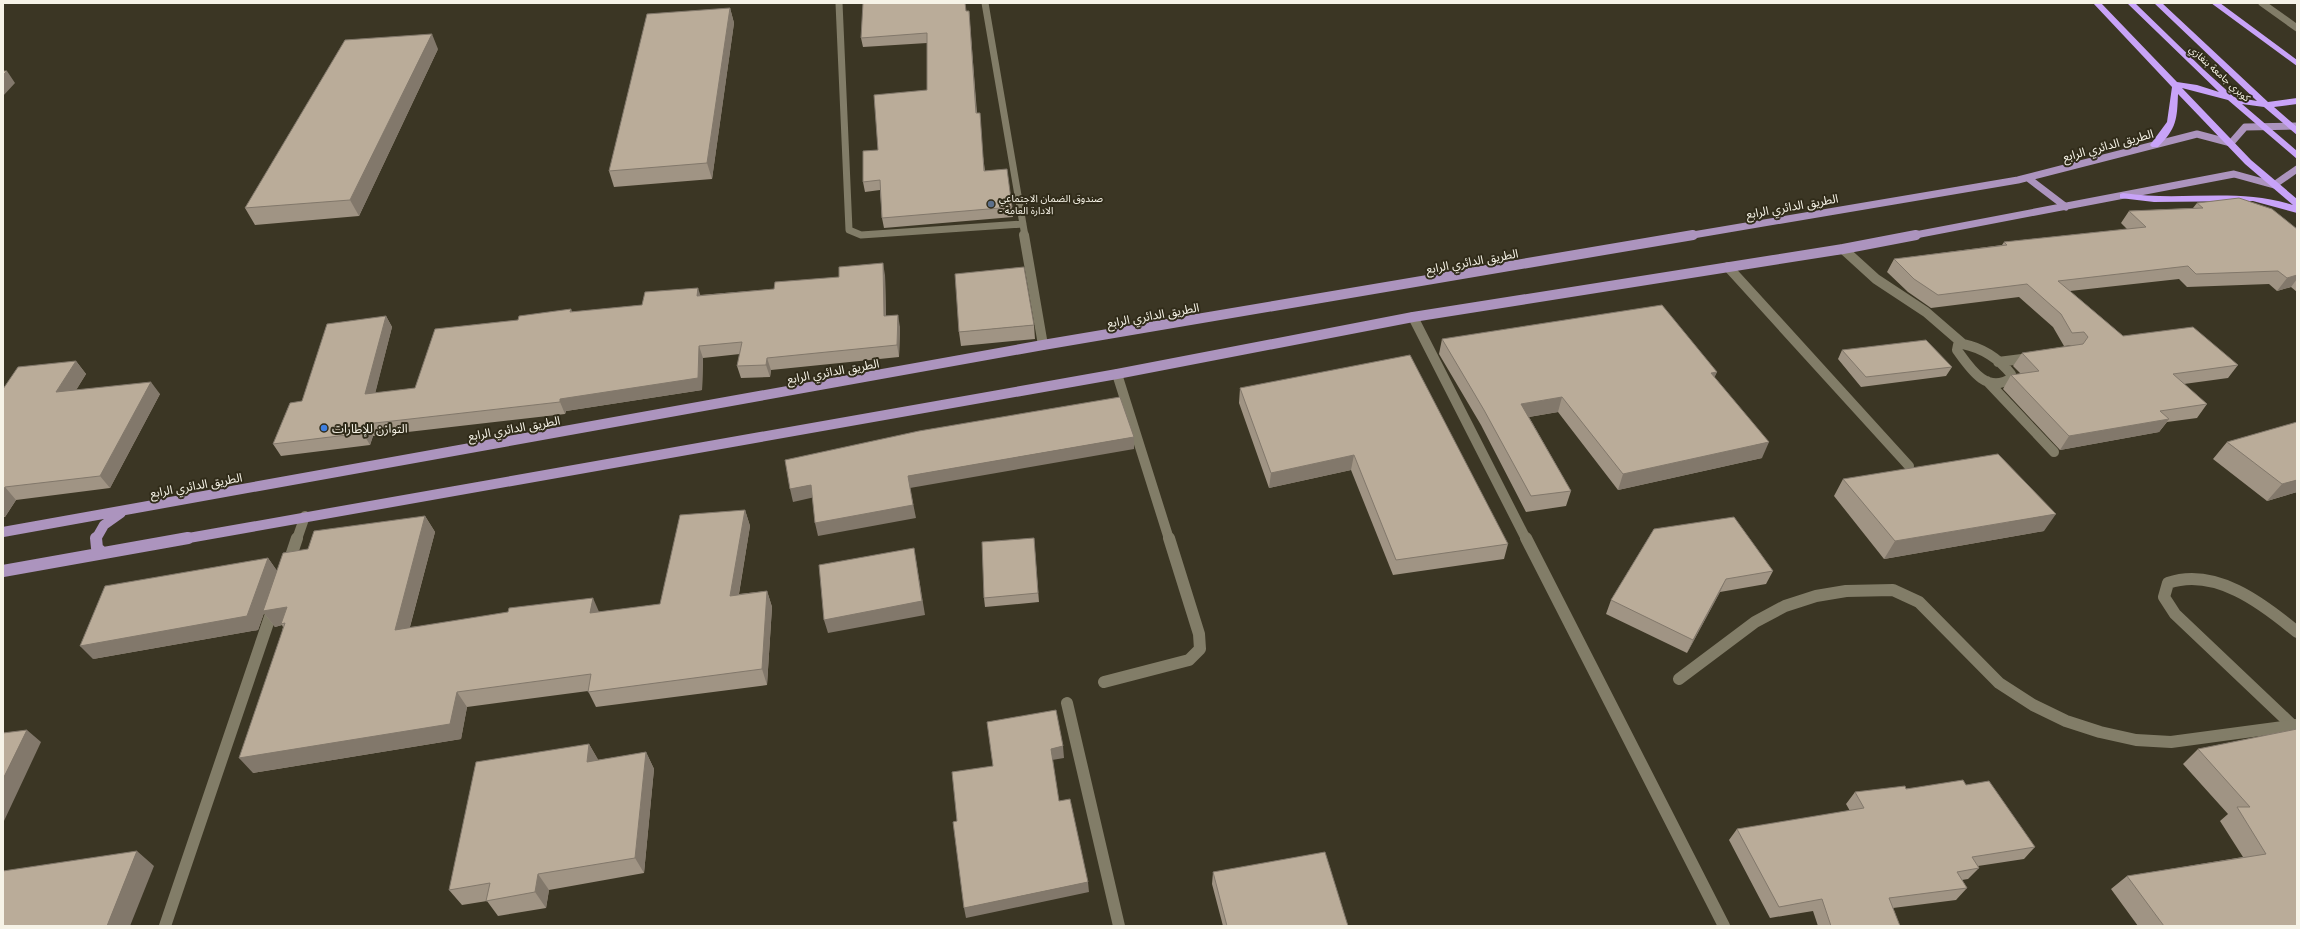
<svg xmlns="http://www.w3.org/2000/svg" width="2300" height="929" font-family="'Open Sans','Noto Sans Arabic',sans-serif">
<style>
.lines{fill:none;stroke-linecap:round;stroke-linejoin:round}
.lane{stroke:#827d68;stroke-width:12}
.street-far2{stroke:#827d68;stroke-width:7}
.street-far1{stroke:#827d68;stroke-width:10}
.street{stroke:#827d68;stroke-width:12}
.secondary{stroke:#827d68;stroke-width:7}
.primary-far2{stroke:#ac94be;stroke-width:7}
.primary-far1{stroke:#ac94be;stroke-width:10}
.primary{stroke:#ac94be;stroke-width:12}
.highway{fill:#c8a3f8;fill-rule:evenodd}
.wall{fill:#a09484}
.shaded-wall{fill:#82786b}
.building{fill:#baac99;stroke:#82786b}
.service-dot{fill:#5c6f8a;stroke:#312c1a;stroke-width:1.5}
.shop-dot{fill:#3f7fe0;stroke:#312c1a;stroke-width:1.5}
.labels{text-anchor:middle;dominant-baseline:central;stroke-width:4;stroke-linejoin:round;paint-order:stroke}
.far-street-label{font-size:10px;fill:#f6f3e7;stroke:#312c1a}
.far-poi-label{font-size:10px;fill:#f6f3e7;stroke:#312c1a;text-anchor:start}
.street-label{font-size:12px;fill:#f6f3e7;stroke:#312c1a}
.poi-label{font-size:12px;fill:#f6f3e7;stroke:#312c1a;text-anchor:start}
</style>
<rect width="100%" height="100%" fill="#3b3624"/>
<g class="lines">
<path class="lane" d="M2293,726l-118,-112 -11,-17 4,-14c47,-16 94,20 129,49"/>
<path class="street-far2" d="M839,3l10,227 12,5 162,-11
M985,3l40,233"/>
<path class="street-far1" d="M1024,235l19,110
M1843,249l33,30 50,33 37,32
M1728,267l181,199
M1413,317l113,222
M1963,344c19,4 36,15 48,30v4c-24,17 -41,-10 -54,-28l1,-5z
M1998,362l32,-4
M1117,374l52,165
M1987,381l67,71
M297,539l8,-23"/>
<path class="street" d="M1526,538l198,388
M288,565l9,-27
M1679,679l76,-57 30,-16 31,-10 30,-5 47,-1 26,12 80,81 34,22 33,16 34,11 36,8 35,2 126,-17
M1104,682l85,-22 11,-11 -1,-15 -30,-96
M1067,703l52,223
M165,926l108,-318"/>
<path class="secondary" d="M2262,3l35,25"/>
<path class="primary-far2" d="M2028,178l38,29
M1687,236l331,-56 179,-46 34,9 14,-16 52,-1
M1910,236l324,-62 40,11 23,-16"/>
<path class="primary-far1" d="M3,532l1040,-187 650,-110
M96,539l8,-14 17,-12
M183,539l934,-165 296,-57 430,-68 73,-14"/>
<path class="primary" d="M96,538l1,10 6,5
M3,571l185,-33"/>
<path class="highway" d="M2093,3h8l76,79 20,3 22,7 -92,-89h8l68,66 31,28 23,4 -103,-98h8l106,99 29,-4v6l-23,3 23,20v8l-33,-28 -22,-3 55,47v8l-69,-59 -46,-12 69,72 46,39v14l-44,-12 -99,1 -34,-4v-4l3,-1c57,9 114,-6 170,12l-48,-41 -67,-70c-1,25 -1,34 -20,53h-6l-2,-2 17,-23 5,-35z
M2211,3h9l77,57v6z"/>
</g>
<path class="wall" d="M730,8l4,15 -22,156 -98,8 -5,-16z
M966,11h3l8,102 8,58 27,36 1,10 -129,11 -2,-10 -2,-28 -15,2 -2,-10 15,-32 49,-60v-47l-64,4 -2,-9z
M438,49l-79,167 -104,9 -10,-17z
M2197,203l100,26v63l-6,-5 -14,4 -8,-7 -82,3 -8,-8 -109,12 53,45 115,29 -10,13 -44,6 23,20 -10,14 -30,4 -8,10 -99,18 -57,-61 8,-14 10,-1 -8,-8 9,-13 53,-8 -11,1 -11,-19 -34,-30 -88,11 -23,-16 -21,-20 7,-13 108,-14 2,-3 123,-13 -6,-6 8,-12 64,-3z
M885,275l1,41 14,11 -1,30 -128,13 -1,7 -29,1 -4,-12 3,-12 -37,4 -1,32 -136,21 -1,3 -192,22 -3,9 -89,11 -8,-12 29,-43 84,-85 6,11 -17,66 40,-5 103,-68 53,-11 1,3 70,-7 58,-10 74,-6z
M1034,325l1,14 -74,7 -2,-14z
M1442,339l275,33 -3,5 48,81 -144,32 -60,-78 -29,5 42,74 -5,15 -40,6 -45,-87 -42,-71z
M1842,350l110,17 -6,9 -85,11 -23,-28z
M76,361l10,13 -10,16 84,4 -50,94 -94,12 -11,17h-2v-128z
M1240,388l268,156 -4,15 -111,16 -42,-105 -82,18 -30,-85z
M2227,442l70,50 -30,9 -54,-42z
M1843,479l201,52 -160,28 -50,-63z
M745,510l5,16 -11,68 28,-3 5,16 -5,78 -171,22 -8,-16 -121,16 -6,32 -208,34 30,-146 -1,-2 -7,2 -11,-14 -6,17 -165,29 175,-101 9,13 31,-22 117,-33 10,16 -25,95 189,-15 61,-8z
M1654,529l119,42 -7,13 -46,8 -33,61 -81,-39 5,-14z
M1034,538l5,64 -54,5 -1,-9z
M2297,729v197h-159l-27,-37 16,-13 116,-19 -23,-36 8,-7 -45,-50 15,-15z
M589,744l9,16 48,-8 8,17 -10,104 -95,17 -3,18 -48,8 -11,-15 -25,4 -13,-15z
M1966,785l69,62 -11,12 -46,7 1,2 -11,11 -6,1 5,8 -11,12 -63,8 7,18h-82l-5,-15 -43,7 -41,-78 8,-11 113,-18 -4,-7 9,-12z
M1213,872l135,54h-125l-11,-42z"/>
<path class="shaded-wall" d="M730,8l4,15 -22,156 -5,-16z
M432,34l6,15 -79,167 -9,-16z
M7,71l8,12 -12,13v-21z
M883,263l2,12 1,53 -2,-12z
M2297,275v4l-6,8 -14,4 10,-13z
M698,288l4,12 -5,-4z
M898,315l2,12 -1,30 -2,-12z
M386,316l6,11 -20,79 -7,-12z
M699,346l4,12 -1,32 -136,21 -1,3 -5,-12v-3z
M767,358l4,12 -1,7 -4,-12z
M76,361l10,13 -19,31 -11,-13z
M1717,372l-7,15 1,-14z
M151,382l9,12 -50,94 -10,-12z
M1562,397l-4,15 -41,7 4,-15z
M2169,419l-10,13 -99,18 9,-14z
M366,424l7,12 -3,9 -7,-12z
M1134,437v12l-224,39 6,30 -98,18 -3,-13 93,-47z
M1769,442l-7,16 -144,32 5,-16z
M1354,455l-3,15 -82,18 2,-15z
M2297,480v12l-30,9 15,-17z
M811,485l4,12 -22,5 -3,-13z
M5,487l11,13 -11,17 -2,-2v-25z
M745,510l5,16 -14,85 -6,-15z
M2056,514l-12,17 -160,28 11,-18z
M425,516l10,16 -30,113 -10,-15z
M914,548l11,67 -97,18 -4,-13z
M268,558l10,14 9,35 -6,17 1,1 -7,2 -11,-14 -6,17 -165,29 -13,-13z
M1726,579l-6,13 -33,61 6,-13z
M767,591l5,16 -5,78 -5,-16z
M593,598l7,16 -10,-1z
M457,692l10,15 -6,32 -208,34 -14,-15z
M27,730l14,12 -37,79 -1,1v-43z
M589,744l10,17 -12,1z
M1063,746l1,12 -12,2 -1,-11z
M646,752l8,17 -10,104 -9,-15z
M137,851l17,15 -24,60h-23z
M538,874l11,16 -3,18 -11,-16z
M1088,882l1,10 -123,26 -2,-10z"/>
<path class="building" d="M863,3h102l1,8h3l7,102h4l4,58 23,-2 5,38 -130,11 -2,-38 -17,2v-31l15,-1 -4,-55 53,-5v-57l-66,5z
M730,8l-23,155 -98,8 38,-157z
M432,34l-82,166 -105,8 100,-168z
M3,71h4l-4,4z
M2239,198l33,11 25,20v46l-10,3 -9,-7 -82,3 -8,-8 -130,15 65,55 70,-9 45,38 -65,9 34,30 -47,7 9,8 -100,17 -58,-61 28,-4 -17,-18 61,-9 5,-7 -4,-5 -12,1 -11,-19 -34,-30 -89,11 -24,-16 -20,-20 113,-14 -3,-3 142,-15 -17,-16 74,-3 -6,-5z
M883,263l1,53 14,-1 -1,30 -130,13 -1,7 -29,1 5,-24 -43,4 -1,32 -138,21v3l-194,22 -3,9 -90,11 17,-41 12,-2 25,-77 59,-8 -21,78 50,-6 20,-59 83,-9 1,-4 52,-7 -1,3 72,-7 3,-13 53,-4 -1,8 77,-7 1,-7 64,-5v-10z
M1024,267l10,58 -75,7 -4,-58z
M1662,305l55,67 -6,1 58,69 -146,32 -61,-77 -41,7 50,87 -40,5 -47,-86 -42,-71z
M1926,340l26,27 -86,10 -24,-27z
M1410,355l98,189 -112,16 -42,-105 -83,18 -31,-85z
M76,361l-20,31 95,-10 -51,94 -95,11 -2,3v-101l15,-22z
M1120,397l14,40 -226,39 5,29 -98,18 -4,-38 -21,4 -5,-29 134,-29z
M2297,422v58l-15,4 -55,-42z
M1998,454l58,60 -161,27 -52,-62z
M745,510l-15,86 37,-5 -5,78 -174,23 3,-18 -134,18 -7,32 -211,34 46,-135 -4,1 6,-17 -24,4 20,-58 25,-4 6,-18 111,-15 -30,114 113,-18 1,-4 84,-10 -3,15 70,-9 20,-89z
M1734,517l39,54 -47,8 -33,61 -82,-40 43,-71z
M1034,538l4,55 -54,5 -2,-56z
M914,548l8,53 -98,19 -5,-55z
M268,558l-21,58 -167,30 25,-60z
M1056,710l7,36 -12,3 8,52 11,-2 18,83 -124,26 -11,-86 4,-1 -5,-49 41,-6 -6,-44z
M2297,729v197h-133l-37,-50 139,-22 -29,-47h13l-52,-58z
M27,730l-24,49v-46z
M589,744l-2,18 59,-10 -11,106 -97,16 -3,18 -49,9 4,-18 -41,7 27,-128z
M1963,780l3,5 23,-4 46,66 -63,10 7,11 -22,4 10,16 -78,10 11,28h-69l-9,-27 -43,8 -42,-78 127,-21 -9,-16 50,-6 1,3z
M137,851l-30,75h-104v-55z
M1325,852l23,74h-121l-14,-54z"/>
<circle class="service-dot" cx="991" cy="204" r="4"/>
<circle class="shop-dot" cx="324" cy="428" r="4"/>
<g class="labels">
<g class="far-street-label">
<text transform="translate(2220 73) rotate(42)">كوبري جامعة بنغازي</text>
</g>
<g class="far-poi-label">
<text x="999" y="198">صندوق الضمان الاجتماعي<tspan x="999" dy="12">- الادارة العامة</tspan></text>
</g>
<g class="street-label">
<text transform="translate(2108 145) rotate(-15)">الطريق الدائري الرابع</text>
<text transform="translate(1792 206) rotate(-10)">الطريق الدائري الرابع</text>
<text transform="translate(1472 261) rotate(-10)">الطريق الدائري الرابع</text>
<text transform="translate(1153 315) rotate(-10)">الطريق الدائري الرابع</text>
<text transform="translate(833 371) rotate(-10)">الطريق الدائري الرابع</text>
<text transform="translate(514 428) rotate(-10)">الطريق الدائري الرابع</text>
<text transform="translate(196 485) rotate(-10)">الطريق الدائري الرابع</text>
</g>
<g class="poi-label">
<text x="332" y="428">التوازن للإطارات</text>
</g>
</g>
<rect width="2300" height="929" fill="none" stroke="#f6f3e7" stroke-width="8"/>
</svg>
